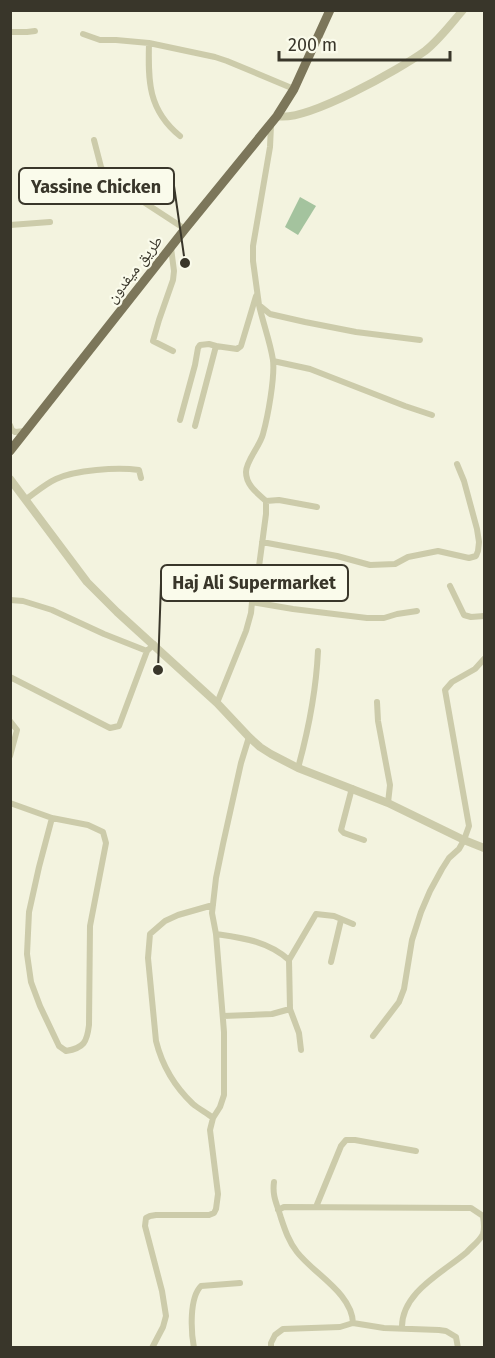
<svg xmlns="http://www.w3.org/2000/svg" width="495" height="1358" font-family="'Fira Sans','Noto Naskh Arabic',sans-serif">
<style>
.pitch{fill:#a4c39e}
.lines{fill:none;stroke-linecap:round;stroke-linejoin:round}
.minor{stroke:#cccbaa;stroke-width:6}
.tertiary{stroke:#cccbaa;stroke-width:8}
.primary{stroke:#7c765a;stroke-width:9}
.labels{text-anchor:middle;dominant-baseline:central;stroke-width:4.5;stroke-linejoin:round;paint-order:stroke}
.street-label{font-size:16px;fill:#39362a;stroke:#fafbeb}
.leader{fill:none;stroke:#39362a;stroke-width:2}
.callout-dot{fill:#39362a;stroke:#fafbeb;stroke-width:2}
.callout{fill:#fafbeb;stroke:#39362a;stroke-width:2}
.callout-label{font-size:18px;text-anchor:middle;font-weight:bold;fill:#39362a}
</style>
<rect width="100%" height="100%" fill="#f3f3df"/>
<path class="pitch" d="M300,197l16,9 -18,29 -13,-8z"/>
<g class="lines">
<path class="minor" d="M10,32h17l8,-1
M83,34l17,6h16l33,3 66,14 12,4 67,28
M149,43c-1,38 -1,67 31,93
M271,125l-1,22 -17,99v15l6,44 11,9 35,8 51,10 64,8
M94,140l7,27 7,11 8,7 23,14 46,30
M10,225l40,-3
M171,248l3,23 -1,9 -14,40 -6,21 20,10
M273,361l37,8 95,37 27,9
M180,420l15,-55 3,-17 2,-3 9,-1 7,2
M10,425l2,5 3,2 10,-1
M195,426l21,-80 21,3 4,-3 15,-50
M25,500c10,-7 20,-16 31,-21 19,-9 61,-12 83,-9l2,8
M266,501l13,-1 38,7
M262,542l75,14 33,9 25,-1 13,-7 30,-6 31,7 7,-2 2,-5 1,-9 -2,-13 -13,-48 -7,-17
M450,586l14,29 7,2 13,-1
M10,600l13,1 29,9 52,24 43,17
M252,602l41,7 74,9h17l13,-4 20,-3
M10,677l100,51 9,-2 28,-75 7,-7
M377,702l1,19 12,64 -2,18
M217,703l29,-72 5,-18 1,-11 6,-28 8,-60v-13c-9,-8 -20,-16 -20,-29 0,-11 14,-26 17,-38 5,-18 12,-57 10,-74 -3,-19 -10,-37 -14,-55
M10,721l7,9 -7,26
M298,768c11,-40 18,-75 20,-117
M352,788l-11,42 3,3 20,7
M10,803l42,15 36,7 15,7 3,11 -16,83 -1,99c-2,17 -5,23 -23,26l-7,-5 -19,-40 -9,-24 -4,-28 2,-42 10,-45 13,-49
M464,840l5,-14 -24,-136 7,-8 23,-13 9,-10
M216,934c27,4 52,7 73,26l1,49 -18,5 -49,2
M289,960l27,-46 18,2 19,8
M331,962l10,-42
M290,1009l9,24 2,17
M373,1036l26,-34 5,-13 8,-49 9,-28 9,-21 12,-22 7,-11 10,-9 5,-9
M213,1118c-6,-5 -14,-9 -20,-14 -18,-17 -31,-39 -37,-63l-8,-83 2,-24 15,-13 13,-6 35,-10
M274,1182c-2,14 3,22 7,36 4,12 8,24 16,34 17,22 55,41 56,71
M316,1207l25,-61 5,-6h9l61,11
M278,1210l6,-3 182,1h5l12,8c1,6 2,12 0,18 -4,8 -11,12 -16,18 -23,20 -66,40 -65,76
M152,1348l11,-21 3,-11 -4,-25 -17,-65 1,-8 4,-2 6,-1h53l5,-2 2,-4 2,-15 -8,-64 3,-12 7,-11 4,-12v-63l-8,-98 -4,-21 4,-35 7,-34 18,-81 8,-26
M194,1348c-3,-16 -5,-50 7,-62l39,-3
M271,1348v-5l4,-8 8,-6 57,-2 13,-4 31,5 55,2 7,1 10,6 2,11"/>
<path class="tertiary" d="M277,116c28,7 123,-47 148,-65 14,-11 26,-27 38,-41
M10,479l77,103 30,30 100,91 32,34 11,10 11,7 27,14 90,35 76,37 20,8"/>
<path class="primary" d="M10,451l175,-222 92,-113 17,-27 36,-79"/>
</g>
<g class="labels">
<g class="street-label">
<text transform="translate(134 269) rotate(-52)">طريق ميفدون</text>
</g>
</g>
<path class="leader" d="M185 263L174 186M158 670L161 583"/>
<g class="callout-dot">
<circle cx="185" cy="263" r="6"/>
<circle cx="158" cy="670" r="6"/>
</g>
<g class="callout">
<rect x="19" y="168" width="155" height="36" rx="6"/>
<rect x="161" y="565" width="187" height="36" rx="6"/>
</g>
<g class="callout-label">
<text x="96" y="193">Yassine Chicken</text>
<text x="254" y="589">Haj Ali Supermarket</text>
</g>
<rect width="495" height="1358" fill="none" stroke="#39362a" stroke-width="24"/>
<path d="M279 51v9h171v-9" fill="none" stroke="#39362a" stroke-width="3"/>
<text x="288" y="51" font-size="18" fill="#39362a" stroke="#fafbeb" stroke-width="4.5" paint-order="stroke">200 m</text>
</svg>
